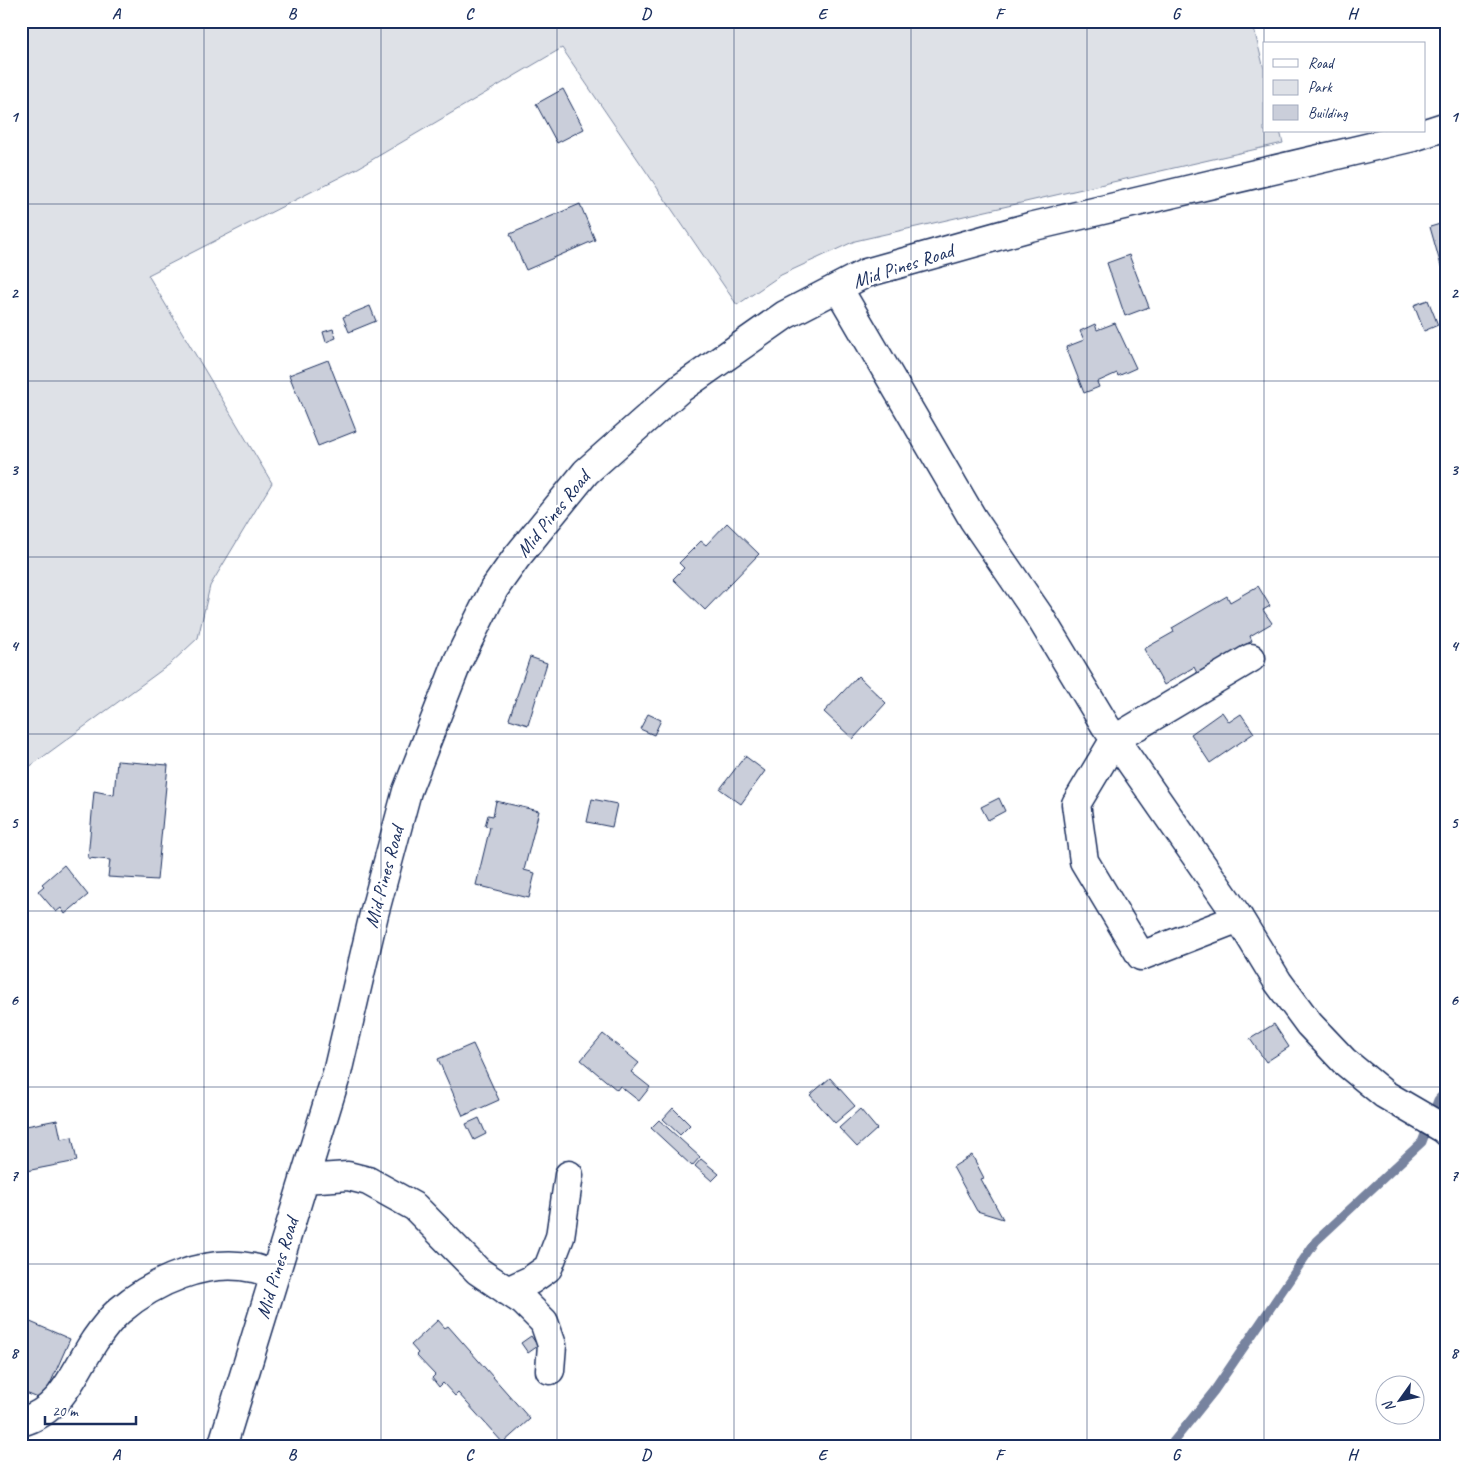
<svg xmlns="http://www.w3.org/2000/svg" width="1468" height="1468" font-family="Caveat,sans-serif">
<style>
.green{fill:#dee1e7;stroke:#7c88a2}
.lines{fill:none;stroke-linecap:round;stroke-linejoin:round}
.stream{stroke:#77839f;stroke-width:9}
.building{fill:#caceda;stroke:#1b2f5e}
.minor-casing{stroke:#1b2f5e;stroke-width:31}
.minor{stroke:#fff;stroke-width:28}
.grid{fill:none;stroke:#1b2f5e;stroke-width:1;stroke-opacity:0.55}
.labels{text-anchor:middle;dominant-baseline:central;stroke-width:5;stroke-linejoin:round;paint-order:stroke}
.street-label{font-size:20px;fill:#1b2f5e;stroke:#fff}
.neatline{fill:none;stroke:#1b2f5e;stroke-width:2}
.grid-label{font-size:16px;text-anchor:middle;font-weight:bold;fill:#1b2f5e}
</style>
<rect width="100%" height="100%" fill="#fff"/>
<filter id="ink" filterUnits="userSpaceOnUse"><feTurbulence type="fractalNoise" baseFrequency=".02" numOctaves="2"/><feDisplacementMap in="SourceGraphic" scale="10" xChannelSelector="R" yChannelSelector="G"/><feConvolveMatrix kernelMatrix="1 2 1 2 8 2 1 2 1" color-interpolation-filters="sRGB"/></filter>
<g filter="url(#ink)">
<path class="green" d="M21,21h1231l12,48v62h16l3,12 -428,98 -74,34 -44,30 -175,-257 -204,120 -210,107 124,208 -62,103 -12,52 -28,26 -149,109z"/>
<g class="lines">
<path class="stream" d="M1169,1447l45,-56 102,-150 106,-99 16,-42 9,-10"/>
</g>
<path class="building" d="M563,89l21,40 -27,14 -21,-39z
M580,204l15,36 -69,30 -16,-36z
M1447,222v43l-6,1 -11,-39z
M1129,255l20,52 -24,9 -18,-53z
M1428,300l10,25 -14,6 -10,-26z
M370,306l6,15 -27,11 -6,-15z
M1115,323l21,45 -18,8 -1,-3 -20,9 2,5 -15,6 -18,-46 18,-7 -4,-9 15,-7 2,6z
M333,329l3,9 -10,4 -3,-10z
M328,360l28,71 -38,15 -29,-71z
M727,523l32,31 -54,56 -32,-31 11,-11 -5,-5 22,-22 5,4z
M1258,586l12,20 -7,4 9,13 -22,13 2,5 -55,32 -3,-6 -30,18 -20,-36 30,-17 -2,-4 55,-32 3,6z
M530,657l17,6 -19,62 -19,-6z
M858,676l28,27 -33,36 -29,-27z
M1222,712l7,10 12,-8 13,19 -44,30 -19,-29z
M648,714l13,6 -7,15 -14,-6z
M745,756l20,15 -24,33 -21,-15z
M117,761l51,4 -11,115 -49,-3 2,-17 -22,-2 6,-67 20,4z
M999,798l6,13 -17,9 -7,-13z
M592,799l25,5 -5,23 -25,-5z
M496,801l43,10 -15,59 11,3 -6,25 -53,-13 14,-58 -5,-1 3,-11 5,1z
M64,865l24,30 -23,19 -4,-6 -5,4 -18,-21 6,-5 -2,-2z
M1274,1024l15,23 -23,15 -16,-23z
M603,1034l36,29 -8,9 19,15 -11,14 -19,-15 -3,4 -36,-30z
M473,1044l26,56 -36,16 -25,-57z
M830,1078l25,28 -20,17 -25,-28z
M673,1108l17,17 -10,10 -17,-16z
M860,1109l17,20 -20,18 -18,-19z
M479,1118l7,16 -12,6 -8,-16z
M57,1120l4,19 11,-2 5,24 -56,11v-45z
M659,1120l41,37 -8,9 -41,-38z
M972,1155l12,23 -3,1 22,40 -26,-8 -24,-44z
M701,1159l18,15 -7,7 -17,-15z
M21,1318l49,21 -27,61 -22,-9z
M438,1320l7,8 3,-2 82,93 -27,24 -45,-50 -3,3 -12,-13 -4,4 -7,-9 3,-3 -19,-20 2,-2 -7,-8z
M531,1336l7,10 -10,7 -7,-10z"/>
<g class="lines">
<g class="minor-casing">
<path id="minor" d="M838,288l135,231 67,98 65,108 134,193 39,64 31,42 35,37 40,33 60,35 3,3
M1239,918l-98,38 -57,-95 -8,-57 39,-65 136,-81
M304,1179l44,-3 20,5 47,26 63,64 46,31 20,20 8,23 -2,25
M507,1291l24,-11 17,-12 12,-31 9,-62
M21,1422c41,-11 53,-50 74,-82 7,-10 16,-22 24,-29 35,-30 87,-53 134,-43 7,1 14,5 21,8
M222,1447l115,-374 37,-159 33,-123 51,-130 36,-72 22,-31 70,-86 95,-84 104,-73 81,-42 164,-46 383,-90 34,-11"/>
</g>
<use href="#minor" class="minor"/>
</g>
</g>
<path class="grid" d="M204,21v1426M381,21v1426M557,21v1426M734,21v1426M911,21v1426M1087,21v1426M1264,21v1426M21,204h1426M21,381h1426M21,557h1426M21,734h1426M21,911h1426M21,1087h1426M21,1264h1426"/>
<g class="labels">
<g class="street-label">
<text transform="translate(903 266) rotate(-18)">Mid Pines Road</text>
<text transform="translate(553 514) rotate(-51)">Mid Pines Road</text>
<text transform="translate(384 877) rotate(-75)">Mid Pines Road</text>
<text transform="translate(277 1268) rotate(-73)">Mid Pines Road</text>
</g>
</g>
<rect width="1468" height="1468" fill="none" stroke="#fff" stroke-width="55"/>
<rect x="1263" y="42" width="162" height="90" fill="#ffffff" stroke="#a4acbf"/>
<rect x="1273" y="59" width="25" height="8" fill="#ffffff" stroke="#a4acbf"/>
<text x="1308" y="68" font-size="15" fill="#1b2f5e">Road</text>
<rect x="1273" y="80" width="25" height="15" fill="#dee1e7" stroke="#a4acbf"/>
<text x="1308" y="92" font-size="15" fill="#1b2f5e">Park</text>
<rect x="1273" y="105" width="25" height="15" fill="#caceda" stroke="#a4acbf"/>
<text x="1308" y="118" font-size="15" fill="#1b2f5e">Building</text>
<g transform="translate(1400 1400) rotate(237)"><circle r="24" fill="#ffffff" stroke="#a4acbf"/>
<path d="M0-4L9 19L0 12L-9 19Z" fill="#1b2f5e"/>
<text y="-8" font-size="14" font-weight="bold" text-anchor="middle" fill="#1b2f5e">N</text>
</g>
<path d="M45 1416v8h91v-8" fill="none" stroke="#1b2f5e" stroke-width="2.5"/>
<text x="52" y="1416" font-size="15" fill="#1b2f5e" stroke="#ffffff" stroke-width="4" paint-order="stroke">20 m</text>
<rect x="28" y="28" width="1412" height="1412" class="neatline"/>
<g class="grid-label">
<text x="116" y="19">A</text>
<text x="292" y="19">B</text>
<text x="469" y="19">C</text>
<text x="646" y="19">D</text>
<text x="822" y="19">E</text>
<text x="999" y="19">F</text>
<text x="1176" y="19">G</text>
<text x="1352" y="19">H</text>
<text x="14" y="122">1</text>
<text x="1454" y="122">1</text>
<text x="14" y="298">2</text>
<text x="1454" y="298">2</text>
<text x="14" y="475">3</text>
<text x="1454" y="475">3</text>
<text x="14" y="651">4</text>
<text x="1454" y="651">4</text>
<text x="14" y="828">5</text>
<text x="1454" y="828">5</text>
<text x="14" y="1005">6</text>
<text x="1454" y="1005">6</text>
<text x="14" y="1181">7</text>
<text x="1454" y="1181">7</text>
<text x="14" y="1358">8</text>
<text x="1454" y="1358">8</text>
<text x="116" y="1460">A</text>
<text x="292" y="1460">B</text>
<text x="469" y="1460">C</text>
<text x="646" y="1460">D</text>
<text x="822" y="1460">E</text>
<text x="999" y="1460">F</text>
<text x="1176" y="1460">G</text>
<text x="1352" y="1460">H</text>
</g>
</svg>
